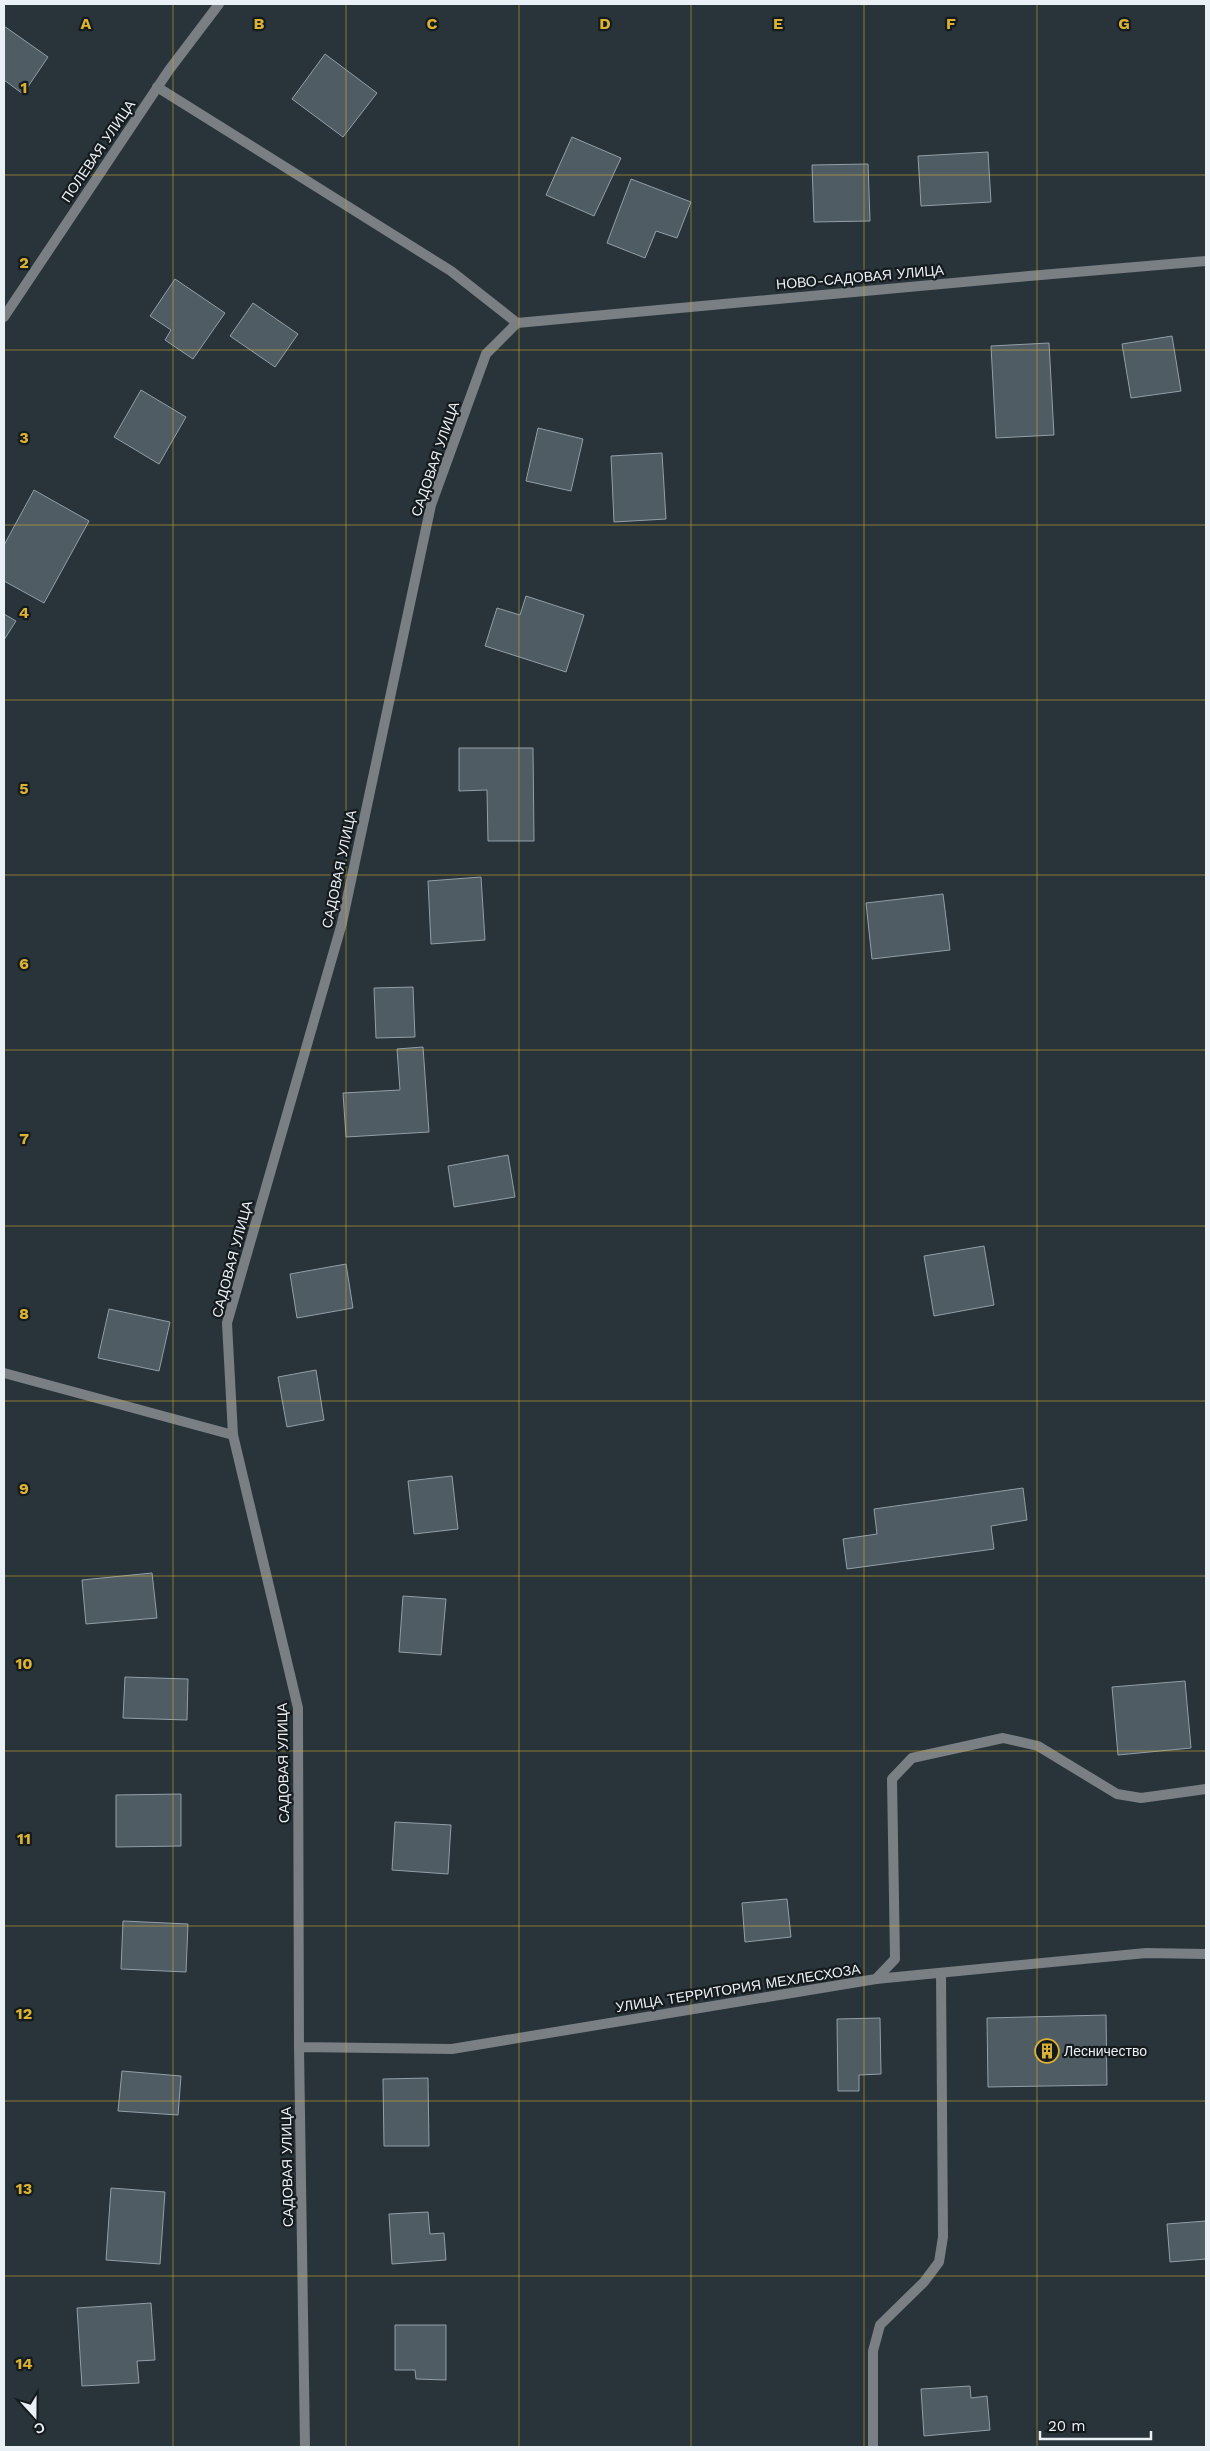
<svg xmlns="http://www.w3.org/2000/svg" width="1210" height="2451" font-family="'Work Sans',sans-serif">
<style>
.building{fill:#505c64;stroke:#929fa8}
.lines{fill:none;stroke-linecap:round;stroke-linejoin:round}
.lane{stroke:#797f83;stroke-width:10}
.street{stroke:#797f83;stroke-width:10}
.grid{fill:none;stroke:#dbb333;stroke-width:1;stroke-opacity:0.55}
.labels{text-anchor:middle;dominant-baseline:central;stroke-width:4.5;stroke-linejoin:round;paint-order:stroke}
.street-label{font-size:14px;fill:#eaf1f6;stroke:#151a1d}
.poi-label{font-size:14px;fill:#eaf1f6;stroke:#151a1d;text-anchor:start}
.grid-label{font-size:16px;text-anchor:middle;font-weight:bold;fill:#dbb333;stroke:#151a1d;stroke-width:4.5;stroke-linejoin:round;paint-order:stroke}
</style>
<rect width="100%" height="100%" fill="#28333a"/>
<path class="building" d="M4,26l44,31 -25,37 -19,-14z
M325,54l52,39 -34,44 -51,-38z
M572,137l49,21 -27,58 -48,-21z
M988,152l3,50 -70,4 -3,-50z
M868,164l2,57 -56,1 -2,-57z
M631,179l60,23 -14,36 -21,-7 -11,27 -38,-15z
M175,279l50,34 -32,46 -28,-19 6,-10 -21,-14z
M253,303l45,31 -23,33 -45,-31z
M1172,336l9,55 -50,7 -9,-54z
M1049,343l5,92 -58,3 -5,-92z
M141,390l45,27 -27,47 -45,-27z
M538,428l45,11 -12,52 -45,-10z
M662,453l4,66 -52,3 -3,-66z
M34,490l55,31 -45,82 -40,-22v-36z
M526,596l58,19 -18,57 -81,-26 12,-38 23,7z
M4,614l12,7 -12,19z
M459,748h74l1,93h-46l-1,-51 -28,1z
M481,877l4,63 -54,4 -3,-63z
M943,894l7,56 -78,9 -6,-56z
M413,987l2,50 -39,1 -2,-50z
M423,1047l6,85 -83,5 -3,-44 57,-3 -3,-41z
M508,1155l7,42 -61,10 -6,-41z
M984,1246l10,59 -60,11 -10,-60z
M346,1264l7,44 -56,10 -7,-44z
M109,1309l61,13 -11,49 -61,-13z
M316,1370l8,50 -37,7 -9,-50z
M452,1476l6,53 -44,5 -6,-53z
M1023,1488l4,32 -36,6 3,23 -147,20 -4,-30 34,-5 -3,-25z
M152,1573l5,45 -71,6 -4,-44z
M403,1596l43,3 -5,56 -42,-3z
M125,1677l63,2 -1,41 -64,-2z
M1185,1681l6,67 -73,7 -6,-68z
M181,1794v52l-65,1v-52z
M395,1822l56,3 -3,49 -56,-4z
M787,1899l4,38 -46,5 -3,-39z
M123,1921l65,3 -2,48 -65,-3z
M1106,2015l1,70 -119,2 -1,-69z
M880,2018l1,56 -22,1v16h-21l-1,-72z
M122,2071l59,5 -3,39 -60,-4z
M428,2078l1,68h-45l-1,-67z
M111,2188l54,4 -5,72 -54,-4z
M428,2212l2,22 14,-1 2,27 -54,4 -3,-50z
M1206,2221v38l-36,3 -3,-38z
M151,2303l4,57 -18,1 2,22 -57,3 -5,-78z
M395,2325h51v55l-30,-1 -1,-9h-20z
M970,2386l1,12 16,-2 3,34 -66,6 -3,-47z"/>
<g class="lines">
<path class="lane" d="M157,87l294,184 66,52
M876,1979l270,-26 60,1
M873,2447v-96l7,-26 44,-43 15,-20 4,-25 -2,-264"/>
<path class="street" d="M4,317l165,-247 50,-66
M4,1373l229,62
M299,2047l153,2 424,-70 19,-20 -3,-180 20,-21 91,-20 35,8 79,48 24,4 65,-9
M305,2447l-6,-400 -1,-339 -65,-273 -6,-112 115,-400 89,-418 55,-151 31,-31 512,-47 177,-15"/>
</g>
<path class="grid" d="M173,4v2443M346,4v2443M519,4v2443M691,4v2443M864,4v2443M1037,4v2443M4,175h1202M4,350h1202M4,525h1202M4,700h1202M4,875h1202M4,1050h1202M4,1226h1202M4,1401h1202M4,1576h1202M4,1751h1202M4,1926h1202M4,2101h1202M4,2276h1202"/>
<defs>
<g id="building-ring" transform="scale(1.25)"><circle r="9.5" fill="#151a1d" stroke="#dbb333" stroke-width="1.5"/><path d="M-4-6H4V6H1V3H-1V6H-4ZM-2.5-4.3h1.7v1.8h-1.7ZM.8-4.3h1.7v1.8H.8ZM-2.5-1h1.7V.8h-1.7ZM.8-1h1.7V.8H.8Z" fill="#dbb333"/></g>
</defs>
<g fill-rule="evenodd">
<use href="#building-ring" x="1047" y="2051"/>
</g>
<g class="labels">
<g class="street-label">
<text transform="translate(98 151) rotate(-56)">ПОЛЕВАЯ УЛИЦА</text>
<text transform="translate(860 277) rotate(-5)">НОВО-САДОВАЯ УЛИЦА</text>
<text transform="translate(435 459) rotate(-71)">САДОВАЯ УЛИЦА</text>
<text transform="translate(339 869) rotate(-78)">САДОВАЯ УЛИЦА</text>
<text transform="translate(232 1259) rotate(-75)">САДОВАЯ УЛИЦА</text>
<text transform="translate(283 1763) rotate(-91)">САДОВАЯ УЛИЦА</text>
<text transform="translate(738 1988) rotate(-9)">УЛИЦА ТЕРРИТОРИЯ МЕХЛЕСХОЗА</text>
<text transform="translate(287 2167) rotate(-91)">САДОВАЯ УЛИЦА</text>
</g>
<g class="poi-label">
<text x="1064" y="2051">Лесничество</text>
</g>
</g>
<g class="grid-label">
<text x="86" y="29">A</text>
<text x="259" y="29">B</text>
<text x="432" y="29">C</text>
<text x="605" y="29">D</text>
<text x="778" y="29">E</text>
<text x="951" y="29">F</text>
<text x="1124" y="29">G</text>
<text x="24" y="93">1</text>
<text x="24" y="268">2</text>
<text x="24" y="443">3</text>
<text x="24" y="618">4</text>
<text x="24" y="794">5</text>
<text x="24" y="969">6</text>
<text x="24" y="1144">7</text>
<text x="24" y="1319">8</text>
<text x="24" y="1494">9</text>
<text x="24" y="1669">10</text>
<text x="24" y="1844">11</text>
<text x="24" y="2019">12</text>
<text x="24" y="2194">13</text>
<text x="24" y="2369">14</text>
</g>
<rect width="1210" height="2451" fill="none" stroke="#eaf1f6" stroke-width="10"/>
<g transform="translate(35 2416) rotate(159)" stroke="#151a1d" stroke-width="4" paint-order="stroke">
<path d="M0-4L9 19L0 12L-9 19Z" fill="#eaf1f6"/>
<text y="-8" font-size="14" font-weight="bold" text-anchor="middle" fill="#eaf1f6">С</text>
</g>
<path d="M1040 2431v8h111v-8" fill="none" stroke="#eaf1f6" stroke-width="2.5"/>
<text x="1048" y="2431" font-size="15" fill="#eaf1f6" stroke="#151a1d" stroke-width="4" paint-order="stroke">20 m</text>
</svg>
